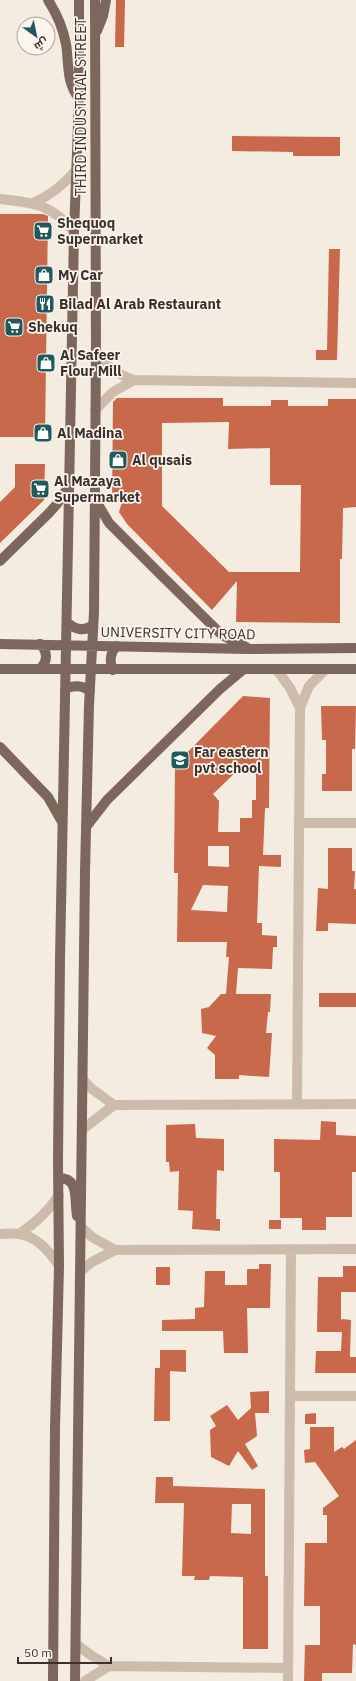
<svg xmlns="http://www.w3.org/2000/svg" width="356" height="1681" font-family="'IBM Plex Sans',Cairo,sans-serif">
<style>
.building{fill:#c8694b;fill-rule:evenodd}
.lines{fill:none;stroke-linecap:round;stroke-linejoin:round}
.minor{stroke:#cdbbac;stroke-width:10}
.major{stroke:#7d675c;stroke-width:10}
.labels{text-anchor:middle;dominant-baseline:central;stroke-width:3.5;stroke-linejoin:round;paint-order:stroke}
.street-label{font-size:14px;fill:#3b302b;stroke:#fbf5ee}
.poi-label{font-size:14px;font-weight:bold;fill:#3b302b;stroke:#fbf5ee;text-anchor:start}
</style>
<rect width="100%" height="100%" fill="#f4ebe1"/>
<path class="building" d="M116,0h9l-1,47h-9z
M232,136l108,1v19h-47v-4l-61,-1z
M0,214h43l5,2 -3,221h-45z
M329,249h11l-3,111h-21v-10h11z
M117,398h106v8h48v-6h17v6h40v-7h28v108l-13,1 -1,51h-2v64l-104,-1 1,-41 -25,29 -85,-86 -8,-12 3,-10h-10l1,-100zM229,422l-1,27 42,-1v37h31l-1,87h-71l-67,-66v-83z
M15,464h30l-1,36 -44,43v-41l15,-15z
M243,696l27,2 -1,110h-4l-2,47h18v12l-22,-1 -2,57h5v12l15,1v11h-4l-1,22 -34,-1 -2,26h35l-1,18h-2l-2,21h6l-3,44 -30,-2v4h-24v-24l-8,-7 9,-12 -14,-3 -1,-24 8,-2 12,-13h5l3,-37h-3l1,-15h-50l1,-69h-4l1,-108zM237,771h19v29h-4v18h-12v14h-22l1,-31 -6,-7zM208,846h21v21l-21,-1zM203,885l25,1 -1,26 -36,-2z
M321,706h35l-1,43h-3v42h-30v-17h4v-34h-4z
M328,848h24v23h3l-1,18h2v35l-28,-1v8h-12l2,-43 10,1z
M319,993h37v14h-37z
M321,1121l15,1v13l20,1v36h-4v45h-26v13h-24v-12h-22v-46h-6v-33l46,1z
M195,1124l1,14 28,1v32l-7,-1 -1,49h4v12l-28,-2 1,-18 -15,-1 1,-39 -9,1 -1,-10h-3v-37z
M269,1220h12v9h-12z
M259,1264h12l-1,44h-23l1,45h-24l-1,-22h-61v-11l33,-1v-11l9,-1 1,-36h20v14h22v-16h12z
M343,1266h13v26h-15v29l1,-2 9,1 -1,37h6v16h-41l1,-22h25l1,-19h-25l1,-55h25z
M156,1267h14v18h-14z
M160,1350h26v22l-16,-1v50h-16l1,-53h5z
M269,1391v22h-14l2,23 -12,8 13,22 -6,4 -14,-19 -9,15 -18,-9 -1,-27 6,-4 -6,-10 17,-11 11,15 13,-12 -1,-16z
M316,1413v11h-11v-10z
M310,1427h24v25l8,-5 2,2 12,-9v205l-3,-1 -1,29h-30v8h-18l1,-36h15v-39h-16l1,-63h22v-28h-4v-7l16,-12 -24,-34 -10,1 -1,-13 6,-1z
M156,1477h17v9l92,3v87h3v73h-25v-72l-33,-1 -1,4h-15l1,-4h-13l2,-73h-29zM232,1504h19v30l-20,-1z"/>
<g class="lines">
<path class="minor" d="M0,199c34,4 51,4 74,33
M33,203c18,-8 30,-17 42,-32
M96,351c10,15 20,23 38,29l222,3
M95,410l18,-18 21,-12
M277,670l13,18 10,20
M299,823h57
M83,1080l9,9 22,16 242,-1
M297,1105l3,-397 9,-22 17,-17
M83,1129l31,-24
M81,1227l11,10 23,13 241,-1
M0,1234c6,0 13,-1 19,0 18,2 31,18 40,32
M19,1234c17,-11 29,-22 40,-39
M81,1271l11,-9 23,-12
M290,1396h66
M76,1644l16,12 17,10 179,2
M85,1681l24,-15
M288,1681l3,-432"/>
<path class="major" d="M48,0c9,14 15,28 18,44 3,18 0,39 13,54
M97,31l6,-15 3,-16
M96,501l13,22 53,53 60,59 24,12
M0,561l49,-48 8,-9 12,-18
M67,622c8,8 17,10 26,3
M0,644l248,5 108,-1
M40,644c8,8 8,17 0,25
M0,669h356
M113,670c-4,-9 -3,-16 3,-24
M65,689c9,-4 16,-4 25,2
M0,747l48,50 13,23
M86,827l21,-27 113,-111 24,-20
M58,1178c22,-1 16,22 19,38
M53,1681l2,-253 4,-162 -1,-106 2,-201 14,-727 5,-134v-98
M75,1681l10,-809 4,-167 5,-93 2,-261 -1,-351"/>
</g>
<defs>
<g id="supermarket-square" transform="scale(1)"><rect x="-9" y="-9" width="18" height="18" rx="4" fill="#1f5a5e" stroke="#fbf5ee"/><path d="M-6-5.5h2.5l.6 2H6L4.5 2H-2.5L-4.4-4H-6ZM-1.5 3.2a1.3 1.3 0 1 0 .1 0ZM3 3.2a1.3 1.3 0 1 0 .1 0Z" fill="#fff"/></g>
<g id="shop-square" transform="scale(1)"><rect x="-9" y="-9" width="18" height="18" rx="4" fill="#1f5a5e" stroke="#fbf5ee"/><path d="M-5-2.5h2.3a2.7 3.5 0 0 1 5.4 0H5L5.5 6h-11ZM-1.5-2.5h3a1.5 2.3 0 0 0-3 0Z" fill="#fff"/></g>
<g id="restaurant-square" transform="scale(1)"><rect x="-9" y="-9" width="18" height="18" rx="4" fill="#1f5a5e" stroke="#fbf5ee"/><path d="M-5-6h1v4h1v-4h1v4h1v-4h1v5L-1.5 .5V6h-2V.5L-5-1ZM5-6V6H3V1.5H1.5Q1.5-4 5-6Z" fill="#fff"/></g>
<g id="school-square" transform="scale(1)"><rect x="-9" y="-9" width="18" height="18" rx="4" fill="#1f5a5e" stroke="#fbf5ee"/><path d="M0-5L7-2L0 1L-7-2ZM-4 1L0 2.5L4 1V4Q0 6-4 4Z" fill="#fff"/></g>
</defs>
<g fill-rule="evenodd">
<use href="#supermarket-square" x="43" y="231"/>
<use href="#shop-square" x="44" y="275"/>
<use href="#restaurant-square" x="45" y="304"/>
<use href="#supermarket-square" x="14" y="327"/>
<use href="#shop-square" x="46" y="363"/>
<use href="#shop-square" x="43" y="433"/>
<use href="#shop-square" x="118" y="460"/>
<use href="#supermarket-square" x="40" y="489"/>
<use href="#school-square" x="180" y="760"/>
</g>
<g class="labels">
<g class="street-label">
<text transform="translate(81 107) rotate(-90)">THIRD INDUSTRIAL STREET</text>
<text transform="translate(178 633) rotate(1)">UNIVERSITY CITY ROAD</text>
</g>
<g class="poi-label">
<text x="57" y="223">Shequoq<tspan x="57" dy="16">Supermarket</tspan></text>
<text x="58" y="275">My Car</text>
<text x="59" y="304">Bilad Al Arab Restaurant</text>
<text x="28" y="327">Shekuq</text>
<text x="60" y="355">Al Safeer<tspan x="60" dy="16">Flour Mill</tspan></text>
<text x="57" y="433">Al Madina</text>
<text x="132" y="460">Al qusais</text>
<text x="54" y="481">Al Mazaya<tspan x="54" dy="16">Supermarket</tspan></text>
<text x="194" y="752">Far eastern<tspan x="194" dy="16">pvt school</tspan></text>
</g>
</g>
<g transform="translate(36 36) rotate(147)"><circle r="19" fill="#fbf5ee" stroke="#aea6a0"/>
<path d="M0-3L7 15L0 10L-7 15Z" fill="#1f5a5e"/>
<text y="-6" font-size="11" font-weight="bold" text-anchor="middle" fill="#3b302b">ش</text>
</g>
<path d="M18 1657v6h93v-6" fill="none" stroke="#3b302b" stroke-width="2"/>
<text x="24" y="1657" font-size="12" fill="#3b302b" stroke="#fbf5ee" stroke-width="3" paint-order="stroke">50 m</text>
</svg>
